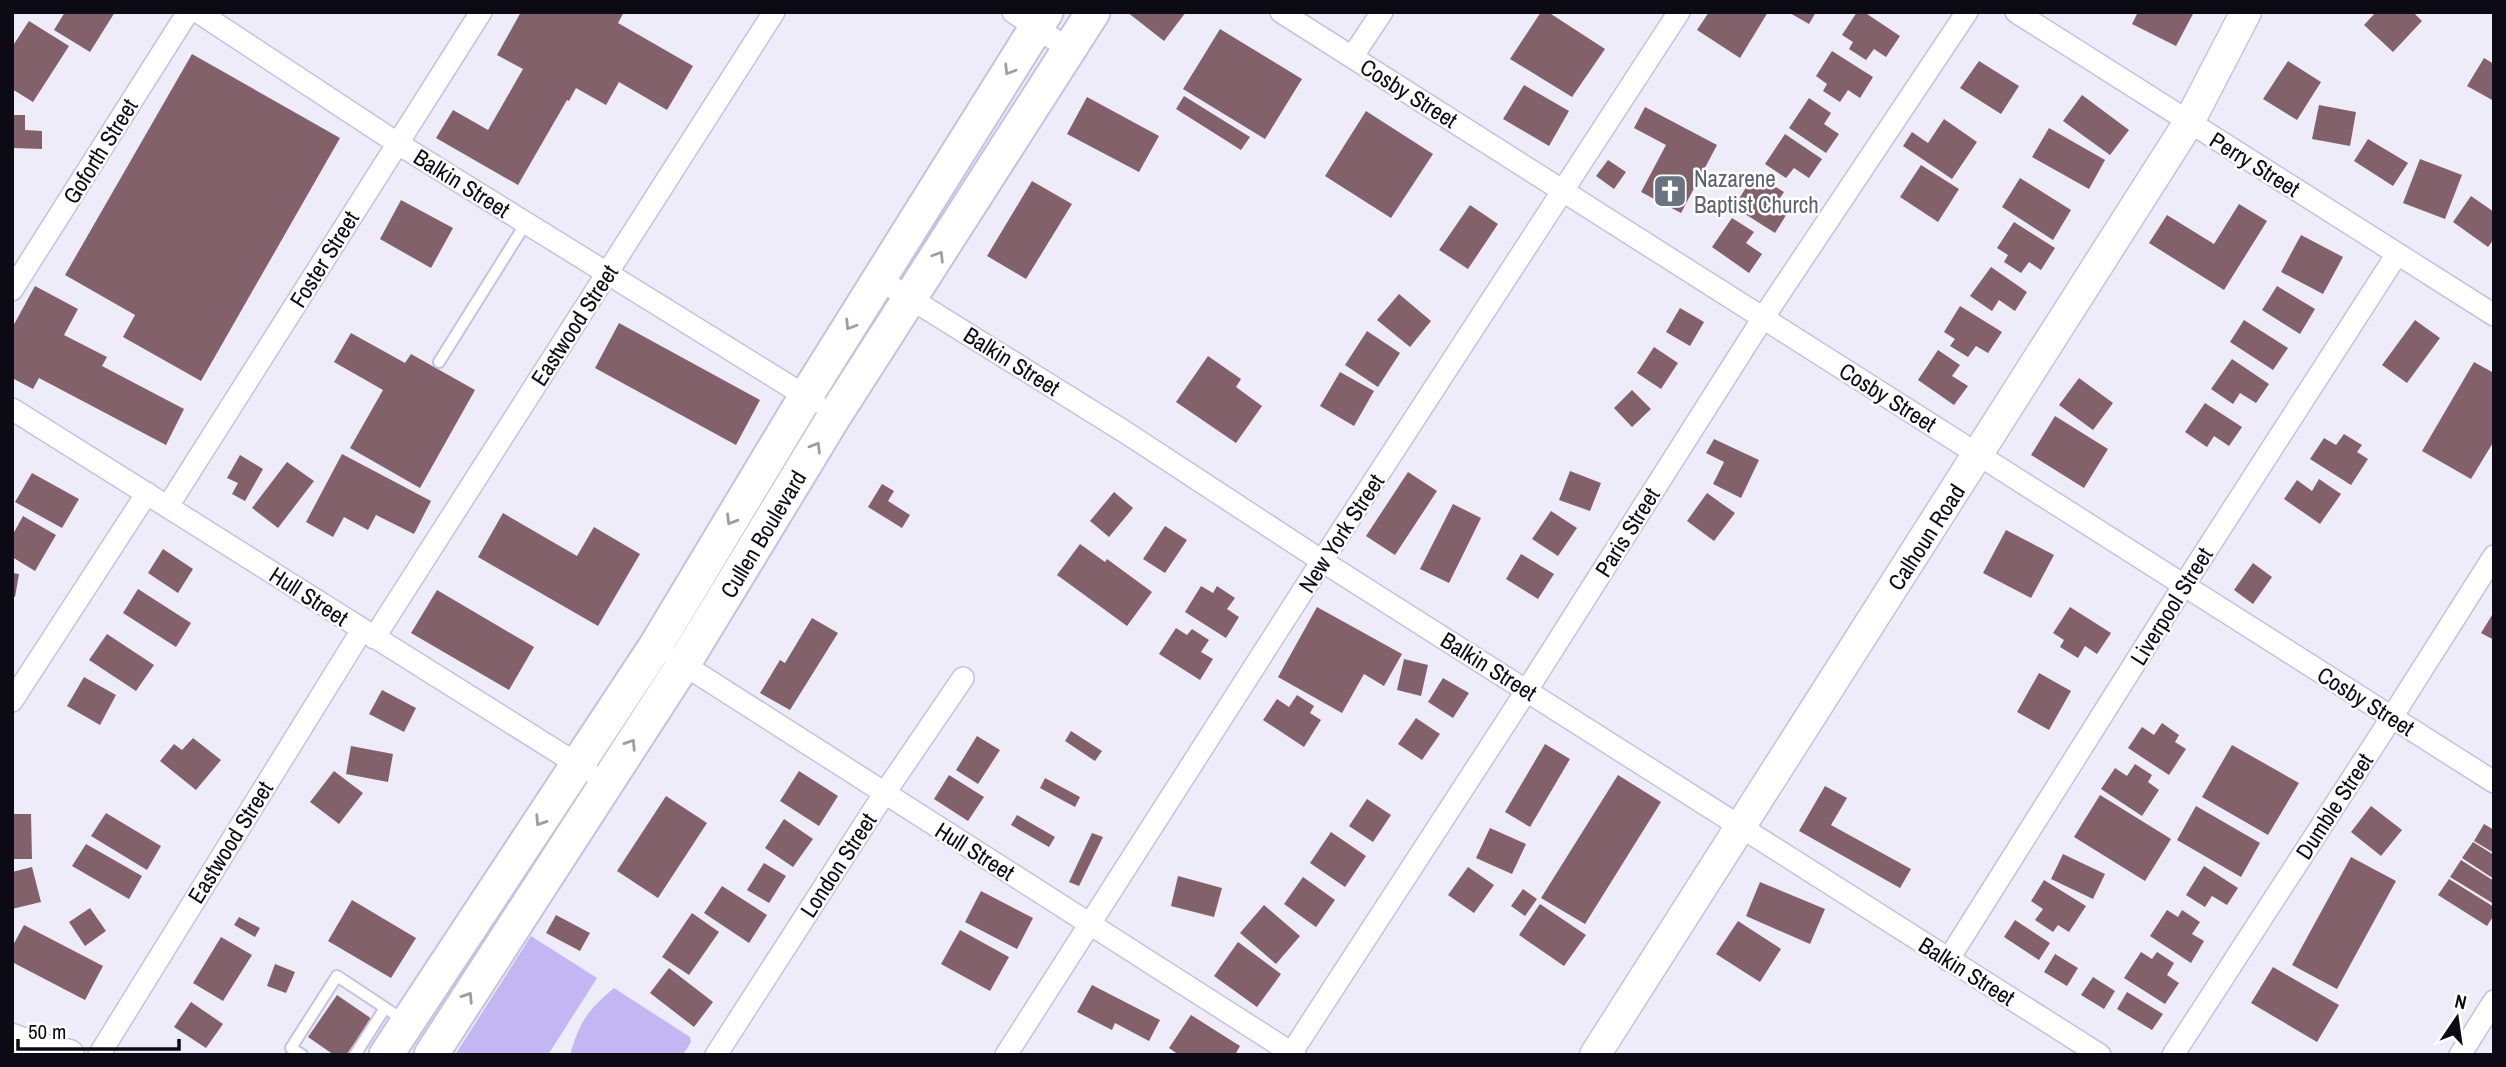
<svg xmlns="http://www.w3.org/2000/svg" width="2506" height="1067" font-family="'Archivo Narrow',sans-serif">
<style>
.green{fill:#c4b6f3}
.building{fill:#83616b}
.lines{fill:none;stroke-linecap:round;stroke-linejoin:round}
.lane-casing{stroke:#c7c0e1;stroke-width:14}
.street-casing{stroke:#c7c0e1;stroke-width:24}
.secondary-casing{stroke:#c7c0e1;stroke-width:33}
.primary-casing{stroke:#c7c0e1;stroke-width:37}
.lane{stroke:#fff;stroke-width:10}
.street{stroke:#fff;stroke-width:21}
.secondary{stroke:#fff;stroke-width:30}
.primary{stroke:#fff;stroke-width:33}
.oneway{stroke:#9e9da1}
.labels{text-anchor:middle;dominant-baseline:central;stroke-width:5;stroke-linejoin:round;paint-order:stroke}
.street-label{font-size:23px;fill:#0c0a14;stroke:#fff}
.worship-label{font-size:23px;fill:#5b616d;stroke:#fff;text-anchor:start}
</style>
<rect width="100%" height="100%" fill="#efecfa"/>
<path class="green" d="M531,936l66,42 -49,77h-93z
M614,988l76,49 1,5 -8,13h-113c10,-34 17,-44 44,-67z"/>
<path class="building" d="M65,12h50l-25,40 -36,-22z
M521,12h103l-6,11 75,43 -26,44 -48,-28 -13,23 -30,-17 -7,13 -2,-1 -49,85 -82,-47 17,-28 35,20 35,-61 -26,-14z
M1127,12h59l-22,29z
M1541,12h7l57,37 -33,48 -62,-38z
M1709,12h59l-28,46 -43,-28z
M1788,12h28l-7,12z
M1857,12h7l36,24 -14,21 -12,-8 -8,11 -17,-11 4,-7 -11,-7z
M2138,12h56l-18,34 -44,-22z
M2376,12h37l9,9 -29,31 -29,-27z
M29,21l40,25 -36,56 -21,-13v-42z
M1220,29l82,50 -37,60 -82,-50z
M1832,51l41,26 -13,21 -12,-8 -8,12 -17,-11 4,-7 -11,-8z
M192,54l148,84 -139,243 -78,-44 12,-22 -70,-40z
M2484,58l10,6v37l-27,-15z
M1979,61l40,25 -18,28 -41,-26z
M2288,61l33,21 -24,38 -34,-21z
M1524,85l45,26 -20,35 -46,-27z
M2082,95l47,35 -19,25 -47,-34z
M1184,96l66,41 -9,13 -65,-41z
M1087,97l72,39 -20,36 -72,-38z
M1809,98l22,15 -7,11 15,10 -13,19 -37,-25z
M2319,105l37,7 -6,34 -38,-7z
M1645,107l72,38 -36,68 -40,-21 25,-47 -32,-17z
M1366,111l67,43 -42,64 -66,-42z
M12,115h13v15l17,1v18l-30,-1z
M1944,119l33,23 -25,37 -49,-33 9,-14 16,11z
M2049,128l56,32 -16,29 -57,-32z
M1785,134l37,25 -13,19 -15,-10 -8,10 -21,-14z
M2368,139l40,24 -15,23 -39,-25z
M2420,159l42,16 -17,44 -42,-16z
M1608,160l18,12 -12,17 -18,-13z
M1921,165l38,24 -21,33 -38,-25z
M2020,178l51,32 -18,30 -51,-33z
M1032,181l40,23 -46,75 -39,-23z
M1750,181l12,7 4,-7 18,11 -8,12 12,8 -13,21 -41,-26z
M2471,196l23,16v27l-6,8 -35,-25z
M401,200l52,28 -22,40 -51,-29z
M2239,204l28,17 -43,69 -75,-47 18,-28 47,29z
M1470,205l28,19 -30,45 -29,-19z
M1732,218l22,14 -8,11 16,11 -13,19 -37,-26z
M2014,222l41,26 -14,22 -12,-8 -8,11 -17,-11 4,-7 -11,-7z
M2301,235l42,22 -20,37 -42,-22z
M1991,267l36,25 -12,19 -16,-11 -7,11 -22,-15z
M35,286l43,23 -14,26 43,22 -5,9 82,43 -18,36 -127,-67 -6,11 -21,-11v-50z
M2277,286l38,23 -15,25 -38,-24z
M1399,294l32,27 -21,26 -33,-27z
M1960,306l42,26 -14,21 -12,-7 -8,11 -18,-11 5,-7 -11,-7z
M1680,308l24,14 -14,24 -24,-14z
M2244,320l44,28 -15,22 -43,-28z
M2415,320l25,18 -33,45 -25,-18z
M619,323l141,77 -24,45 -141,-77z
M1367,331l33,22 -22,34 -33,-22z
M351,333l54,30 6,-9 64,36 -55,98 -70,-40 33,-58 -49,-28z
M1654,347l24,16 -17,26 -24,-16z
M1938,350l22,15 -8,11 16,10 -14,19 -36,-25z
M1208,356l33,23 -5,8 26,19 -26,37 -60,-41z
M2232,359l37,25 -13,19 -16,-10 -7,11 -22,-15z
M2474,362l20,11v68l-23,38 -49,-28z
M1340,372l34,19 -20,35 -34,-20z
M2079,378l34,25 -20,27 -34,-25z
M1632,390l19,19 -19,18 -18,-19z
M2205,403l37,24 -13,19 -15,-10 -7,11 -22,-15z
M2055,416l53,33 -24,39 -53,-33z
M2344,434l18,11 -5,7 11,7 -17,26 -41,-26 14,-21 12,7z
M1714,439l45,21 -18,38 -28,-14 11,-22 -18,-9z
M342,454l89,47 -17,33 -38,-19 -8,15 -24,-13 -11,20 -27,-15z
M240,455l23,14 -18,32 -13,-7 6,-11 -11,-5z
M287,462l27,19 -36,47 -26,-20z
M1570,471l31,12 -11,28 -31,-11z
M1408,472l29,19 -42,64 -29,-19z
M32,473l47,26 -17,29 -47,-26z
M2319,479l22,15 -21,30 -36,-25 13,-19 15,11z
M882,484l12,7 -6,10 22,14 -8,13 -34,-21z
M1114,492l19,16 -24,29 -19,-16z
M1707,493l28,20 -21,28 -27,-20z
M1453,504l28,14 -32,65 -29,-14z
M1551,511l26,17 -19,28 -26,-17z
M503,513l74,43 17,-29 46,27 -42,72 -120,-69z
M23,516l33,19 -21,36 -23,-14v-21z
M1165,526l22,14 -22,33 -22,-14z
M2006,530l48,25 -23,43 -48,-25z
M1080,544l25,18 2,-3 45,33 -25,34 -70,-51z
M163,549l30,20 -15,24 -30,-20z
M1521,554l33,20 -16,25 -32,-20z
M2253,563l19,14 -19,27 -19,-14z
M12,573l7,1 -4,23 -3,-1z
M1201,586l12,7 4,-7 18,12 -8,11 12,8 -13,21 -41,-26z
M138,589l53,34 -15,24 -53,-34z
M437,590l97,57 -25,43 -98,-57z
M1317,607l85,47 -18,32 -20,-12 -22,39 -64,-36z
M2070,607l41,26 -14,21 -12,-8 -7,12 -18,-11 4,-7 -11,-7z
M2494,612v28l-13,-7z
M812,618l26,15 -48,77 -30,-17 20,-33 5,3z
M1176,628l11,7 5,-6 17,11 -8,12 12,7 -13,21 -41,-26z
M107,634l47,31 -18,26 -47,-31z
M1404,659l24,6 -7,31 -24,-6z
M2039,673l32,18 -22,39 -32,-18z
M84,677l32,18 -16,30 -33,-19z
M1443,678l26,15 -16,25 -25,-16z
M382,690l34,18 -12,24 -35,-18z
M1297,695l17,11 -4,7 11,7 -17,27 -41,-27 14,-21 12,8z
M1416,718l24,16 -18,26 -24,-16z
M2162,723l17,12 -4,7 11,7 -17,26 -41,-27 14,-21 12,8z
M1071,731l31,20 -7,10 -30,-20z
M977,736l23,14 -22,34 -22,-14z
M193,738l28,22 -25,30 -36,-29 14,-17 8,6z
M1545,744l25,15 -40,68 -25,-15z
M2232,745l67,38 -31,52 -66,-38z
M351,746l42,8 -5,28 -42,-8z
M2135,764l17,11 -4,7 11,8 -17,26 -41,-27 14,-21 12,8z
M334,771l29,22 -24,31 -29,-22z
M799,771l39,25 -19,30 -39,-25z
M949,775l35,22 -16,24 -34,-22z
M1618,775l43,27 -76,122 -44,-26z
M1045,778l35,19 -5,10 -35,-19z
M1825,786l22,12 -16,27 80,44 -11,19 -101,-57z
M2100,795l71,44 -26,42 -71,-44z
M666,796l41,27 -49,75 -41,-27z
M1367,799l24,16 -18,27 -24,-16z
M2196,806l64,37 -19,34 -64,-37z
M2371,806l31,24 -21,26 -30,-24z
M106,813l55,33 -14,24 -56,-34z
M12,814h19l1,45h-20z
M1017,815l38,22 -6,10 -38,-22z
M784,819l29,20 -20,28 -28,-19z
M2484,824l10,6v23l-20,-12z
M1490,828l36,16 -14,30 -36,-16z
M1331,832l35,24 -21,31 -35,-24z
M1092,833l11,4 -24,49 -10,-4z
M2473,842l21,13v24l-32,-21z
M86,844l56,32 -13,23 -57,-33z
M2063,854l42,20 -12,25 -42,-20z
M2351,857l45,24 -59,108 -45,-24z
M2461,860l33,21v23l-44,-27z
M764,863l22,13 -17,27 -22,-13z
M2204,866l34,22 -11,17 -15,-9 -7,11 -19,-12z
M32,867l9,35 -29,7v-37z
M1468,867l26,18 -20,28 -26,-18z
M1178,876l44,12 -8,29 -43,-11z
M1303,877l32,23 -19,27 -32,-23z
M2449,879l45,28v8l-7,11 -49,-31z
M2044,880l42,26 -17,26 -11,-7 -5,7 -18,-12 8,-11 -12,-8z
M1760,882l65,27 -15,35 -64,-28z
M722,886l45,29 -18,28 -45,-30z
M1523,889l14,10 -12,17 -14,-10z
M981,891l52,27 -16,31 -52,-27z
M352,900l64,38 -25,40 -63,-37z
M1540,904l46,31 -22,31 -45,-31z
M1264,905l36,31 -24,28 -36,-31z
M90,908l16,23 -21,15 -16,-24z
M2167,910l11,7 4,-7 18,12 -8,12 12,7 -13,22 -41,-27z
M692,913l27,19 -30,43 -27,-18z
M556,915l34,18 -10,18 -34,-18z
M239,917l21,11 -5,9 -21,-12z
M2015,920l35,23 -11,17 -35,-23z
M1738,921l43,28 -21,33 -44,-28z
M24,925l79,41 -18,34 -73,-38v-15z
M960,930l49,27 -19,34 -49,-27z
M221,937l31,18 -29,46 -30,-18z
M1238,942l43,32 -24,33 -43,-31z
M2141,952l11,7 5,-7 17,11 -7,12 12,8 -14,21 -41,-26z
M2055,954l23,14 -11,18 -23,-14z
M275,964l20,8 -9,21 -19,-7z
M2273,967l66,38 -22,37 -66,-39z
M669,968l44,34 -19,25 -44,-34z
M2093,977l22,14 -11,18 -23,-14z
M1092,985l68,35 -11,21 -34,-18 -3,7 -35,-18z
M2127,992l36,22 -11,16 -35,-21z
M337,995l35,24 -26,36h-12l-26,-18z
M191,1002l32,22 -17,24 -32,-21z
M1191,1015l49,31 -5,9h-56l-10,-7z"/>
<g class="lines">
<g class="lane-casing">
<path id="lane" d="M439,362l87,-139
M302,1055l-11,-7 46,-72 68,45
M355,1055l30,-47"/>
</g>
<g class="street-casing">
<path id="street" d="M198,12l199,131 418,259
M1013,12l57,38
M1281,12l1213,770
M2016,12l478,303
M1352,57l30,-45
M879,279l246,153 197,129 778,494
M12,290l176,-278
M12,409l576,362
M168,506l313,-494
M374,638l400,-626
M675,659l620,396
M12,701l135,-208
M1948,960l236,-375 213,-331
M99,1055l263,-425
M716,1055l168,-261 79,-116
M1006,1055l316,-494 357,-549
M1290,1055l237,-365 236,-372 204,-306
M2173,1055l219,-338 102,-161
M2460,1055l34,-54"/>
</g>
<g class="secondary-casing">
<path id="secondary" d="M12,1039l24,9 33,7
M1595,1055l594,-933 57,-110"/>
</g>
<g class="primary-casing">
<path id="primary" d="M386,1055l269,-408 151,-251 240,-384
M431,1055l252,-390 152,-250 258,-403"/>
</g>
<use href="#lane" class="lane"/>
<use href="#street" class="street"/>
<use href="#secondary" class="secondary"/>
<use href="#primary" class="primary"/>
</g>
<defs><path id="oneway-chevron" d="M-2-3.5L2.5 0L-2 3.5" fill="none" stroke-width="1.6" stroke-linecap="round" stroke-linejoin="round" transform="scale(1.75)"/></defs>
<g class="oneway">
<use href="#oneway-chevron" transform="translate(1009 70) rotate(122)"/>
<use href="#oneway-chevron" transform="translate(939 256) rotate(-58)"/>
<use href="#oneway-chevron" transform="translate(850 325) rotate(122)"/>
<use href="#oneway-chevron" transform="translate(816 447) rotate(-59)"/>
<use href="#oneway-chevron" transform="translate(731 520) rotate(121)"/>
<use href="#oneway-chevron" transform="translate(631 744) rotate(-57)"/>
<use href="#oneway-chevron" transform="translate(540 821) rotate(123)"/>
<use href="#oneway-chevron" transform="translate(468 997) rotate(-57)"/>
</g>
<defs>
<g id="church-square" transform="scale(1.75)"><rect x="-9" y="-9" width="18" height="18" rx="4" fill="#6b7280" stroke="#fff"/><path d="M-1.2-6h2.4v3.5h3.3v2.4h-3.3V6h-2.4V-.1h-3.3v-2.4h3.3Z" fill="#fff"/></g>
</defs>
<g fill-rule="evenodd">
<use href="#church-square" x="1670" y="191"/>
</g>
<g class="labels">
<g class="street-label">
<text transform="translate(1409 93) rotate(32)">Cosby Street</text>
<text transform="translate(100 151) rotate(-58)">Goforth Street</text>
<text transform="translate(2255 164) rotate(32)">Perry Street</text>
<text transform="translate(462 183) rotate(32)">Balkin Street</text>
<text transform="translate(324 259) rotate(-58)">Foster Street</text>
<text transform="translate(574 325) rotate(-57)">Eastwood Street</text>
<text transform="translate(1012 361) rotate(32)">Balkin Street</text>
<text transform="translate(1888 397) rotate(32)">Cosby Street</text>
<text transform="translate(1627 532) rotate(-58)">Paris Street</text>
<text transform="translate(1341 533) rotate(-57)">New York Street</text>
<text transform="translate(763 534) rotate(-59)">Cullen Boulevard</text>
<text transform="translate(1926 537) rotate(-57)">Calhoun Road</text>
<text transform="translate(309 596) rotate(33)">Hull Street</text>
<text transform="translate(2171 606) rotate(-58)">Liverpool Street</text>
<text transform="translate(1489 666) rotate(32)">Balkin Street</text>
<text transform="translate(2366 701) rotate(32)">Cosby Street</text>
<text transform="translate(2334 806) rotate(-57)">Dumble Street</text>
<text transform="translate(230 842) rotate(-58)">Eastwood Street</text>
<text transform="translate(975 851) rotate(32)">Hull Street</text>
<text transform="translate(838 865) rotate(-57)">London Street</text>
<text transform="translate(1967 971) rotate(32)">Balkin Street</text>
</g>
<g class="worship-label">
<text x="1694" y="178">Nazarene<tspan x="1694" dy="26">Baptist Church</tspan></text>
</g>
</g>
<rect width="2506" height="1067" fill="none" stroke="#0c0a14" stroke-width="28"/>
<g transform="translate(2457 1018) rotate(13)" stroke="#ffffff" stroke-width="5" paint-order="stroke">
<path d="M0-5L12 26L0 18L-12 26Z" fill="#0c0a14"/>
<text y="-10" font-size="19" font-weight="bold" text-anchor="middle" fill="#0c0a14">N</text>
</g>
<path d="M18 1039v10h161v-10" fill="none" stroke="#0c0a14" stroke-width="3.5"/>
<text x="28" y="1039" font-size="21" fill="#0c0a14" stroke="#ffffff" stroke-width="5" paint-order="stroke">50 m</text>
</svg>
